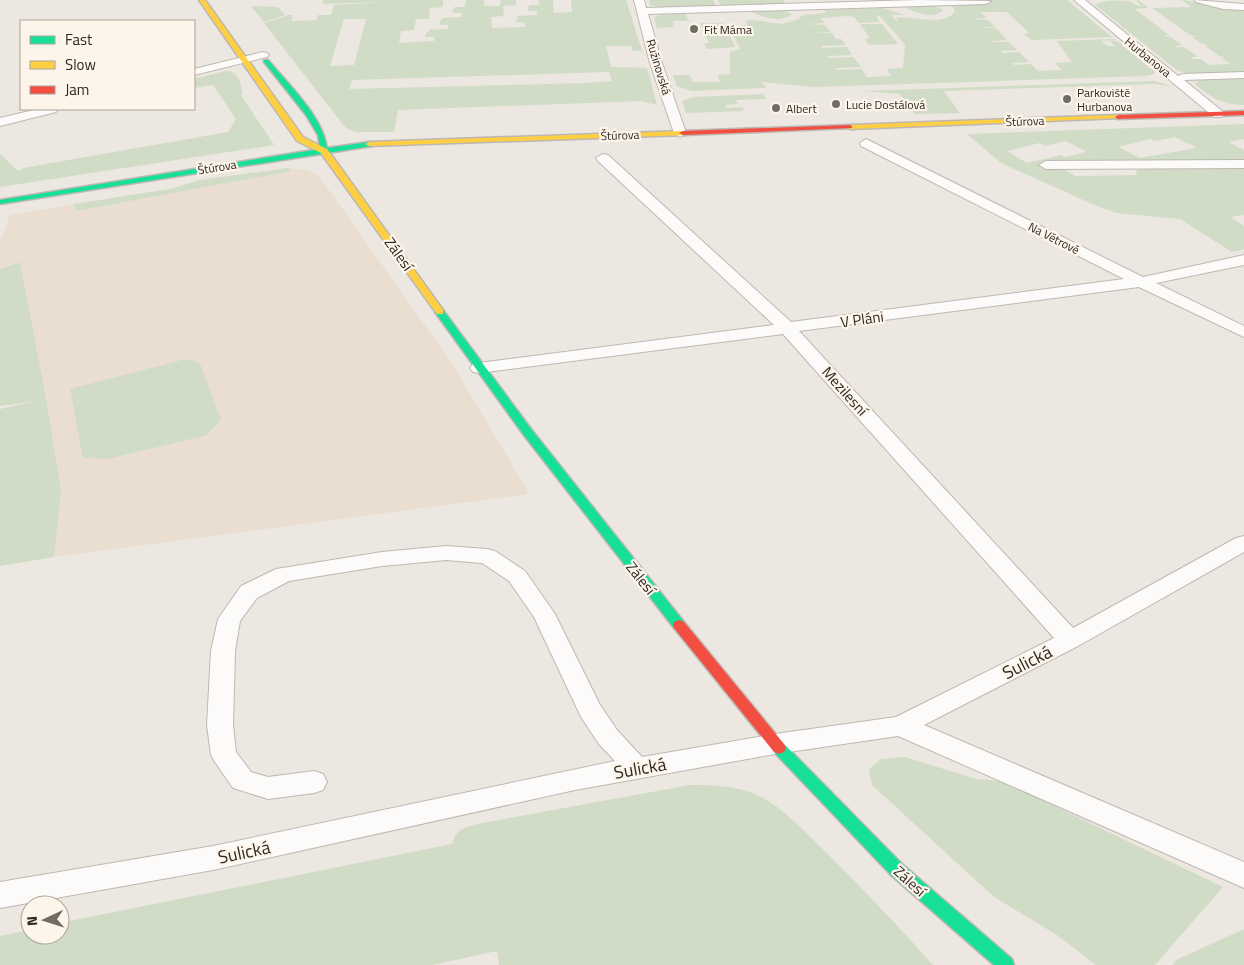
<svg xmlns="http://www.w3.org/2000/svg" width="1244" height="965" font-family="'Titillium Web',sans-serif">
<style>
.built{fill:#e9ded0}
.green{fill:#d0dcc5;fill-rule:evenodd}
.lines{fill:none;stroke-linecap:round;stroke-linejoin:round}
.street-casing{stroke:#bdb8b2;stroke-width:2}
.fast-casing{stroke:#bdb8b2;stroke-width:3}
.slow-casing{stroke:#bdb8b2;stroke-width:3}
.jam-casing{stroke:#bdb8b2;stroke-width:3}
.street{fill:#fcfbfa;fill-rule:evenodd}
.fast{fill:#16e098;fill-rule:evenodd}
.slow{fill:#ffcf43;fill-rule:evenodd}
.jam{fill:#f24e42;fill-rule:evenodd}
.poi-dot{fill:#6f6b65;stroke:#fef5ea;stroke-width:2}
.labels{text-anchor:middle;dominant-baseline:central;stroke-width:4.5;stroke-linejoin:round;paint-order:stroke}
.far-poi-label{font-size:12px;fill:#2c2823;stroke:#fef5ea;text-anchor:start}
.far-street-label{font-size:12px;fill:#2c2823;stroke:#fef5ea}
.street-label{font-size:15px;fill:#2c2823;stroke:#fef5ea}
.near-street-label{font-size:18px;fill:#2c2823;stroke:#fef5ea}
</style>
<rect width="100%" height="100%" fill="#ece7e0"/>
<path class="built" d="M288,168l19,2 12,6 134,189 76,129 -475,63 7,-66 -42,-229 -19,7v-27l10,-27 64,-11 2,7 214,-40z"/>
<path class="green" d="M324,0h119v7l-13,1 -1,11h-13l-2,11 -13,1 -2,12 35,-2v-4h-9l1,-4 3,-1v-2h-3l22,-1v-4h-9l1,-4 3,-2 -3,-1 22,-1v-4h-9v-4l3,-1 -3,-1h12l1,-7h18v6h16l1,-6h15v5l-13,1 1,10 -13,1 1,11 33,-1v-4l-9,-1v-3l3,-1 -3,-2 21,-1v-4h-9v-4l2,-2h-3h12v-5h14l1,13 18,-1 -1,-12h55l16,51h-9l-2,-5h-25l5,21 36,1 10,37 -16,-4 -243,9 -4,22h-39l-10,-5 -81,-104 25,-8h4l-2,6 25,-1 2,-5h13l3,-10 51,-3 -63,2zM344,19h22l-12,46 -24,1zM609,72l3,9 -25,2 -238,6 3,-9z
M649,0h64l3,6 -56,1 -10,-2z
M718,0h65l2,4 -64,1z
M985,0h82l45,37 -81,3 -7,-6 5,-1 -22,-21h-26l5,6 -17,1 19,1 7,7 -17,1h18l11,12 -16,1v1h18l8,8 -16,1 1,2 17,-1 10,10 -16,1 1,2 17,-1 7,7 24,-1 -7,-7 17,-1 -15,-21 58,-2 1,1 -15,1 6,5h8l-5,-5h7l38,31 -1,2 -9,2 -331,11 -53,-5 6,6 -75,3 -15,-5 -4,-11h17l3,7h27l-2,-7 12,-1v-22l10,-3 -11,-23 18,-1 -2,-4 7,-1 30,4 15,-4 6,-5 23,-2 -2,-3 59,-2 22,7h-14l5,6h2l-2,-3c16,-3 52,10 59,-8l-4,-5 36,-3zM848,16l6,1 5,6 21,-1 -4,-6h4l25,29 -2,23 -16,1 4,7 -24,1 -5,-8 -26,1v-2l25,-1 -8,-10 -25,1v-2l24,-1 -5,-8 -25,1 -1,-2 25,-1 -5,-6h-5l-4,-6h-20l19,-1 -6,-7 -18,-1 18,-1 -4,-5z
M1138,0l10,8 -13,1 34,26 -7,1 9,1 11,8 -7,1 1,1h8l14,10h-7l1,2h9l8,6 21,-1 -8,-6 3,-1 -6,-1 -14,-10 3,-1 -6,-1 -10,-7 4,-1 -6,-1 -38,-27 39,-1 -9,-7h3l35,9 24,2v62l-56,1 -11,-4 -82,-65c8,-5 23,-5 32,-4 6,0 8,5 15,5l-6,-5z
M931,5l12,5c-10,11 -30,1 -42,-4z
M251,6l27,1 7,8 -21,7z
M781,9l11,5c-12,10 -29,3 -42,-3z
M685,13l4,8h-16l1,6 -17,1 -3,-10 2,-2z
M700,23h24l11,24 -28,2 -3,-6h5z
M860,24h22l16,20 -29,1 -4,-6 5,-1z
M225,71c14,-1 15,11 18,23l-2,1 33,50 -274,42v-33l18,17 5,-3 205,-36 8,-13 -23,-34 -19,3v-9z
M1244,78v27c-21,0 -34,-8 -49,-21l6,-5z
M1155,81l18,6 -17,-3 -212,7 16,22 -45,1 -15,-20 -37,-3z
M763,94l3,5 -30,1 2,4 -13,1 2,3 16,-1 1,2 -4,1 5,1 -59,2 -4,-12 11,-4z
M1244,124v15l-16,3 16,8v11l-202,2 4,7h19l10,6 61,-1 1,-5 6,-1 101,-1v47l-14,2 14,9v23l-12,3 -52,-33 -64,-6 -26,-10 -89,-40 -34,-29zM1175,137l22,11 -57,10 -22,-11 32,-8 4,2zM1066,141l21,11 -22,5 -4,-2 -34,8 -20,-12 33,-8 5,3z
M288,168l3,3 -215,40 -2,-7 96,-15 30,-9z
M20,262l26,137 15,92 -7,66 -54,9v-157l36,-8 -36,5v-137z
M182,360h11l7,4 21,55 -14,16 -99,24 -25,-1 -13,-69z
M905,757l71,22 26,2 221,106 -68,78h-59l-39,-30 -63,-38 -122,-112 -3,-16 12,-10z
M690,785c27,0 55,1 78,16 18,10 44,38 60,53 36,36 71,73 105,111h-434l-2,-14 -65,14h-432v-29l30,-6v5h30v-12l392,-79c4,-17 16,-17 30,-21z
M1244,929v36h-71l3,-5z"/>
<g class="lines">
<g class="street-casing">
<path id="street" d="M634,0h10l2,8 272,-8 73,1 -5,3 -338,10 14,49 24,70 -6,4 -6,-4 -24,-70z
M1074,0h11l93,76 5,-2 61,-2v6l-60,2 38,31 2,3 -2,3h-8z
M1194,0l50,4v6l-21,-1 -27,-7z
M263,52l4,1 2,2 -2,2 -73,18v-6z
M38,109h20l-2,3 -56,14v-8z
M866,139l277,138 101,-22v10l-88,18 88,43v11l-105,-50 -340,44 274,297 163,-90 8,-2v16l-166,94 -154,79 320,137v26l-346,-152 -123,18 -200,36 -362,80 -213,38v-26l213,-36 402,-85 -16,-17 -18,-27 -47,-100 -25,-36 -27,-18 -36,-3 -64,6 -93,15 -32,17 -17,23 -5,30 -2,74 3,27 15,20 17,5 46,-6 9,3 4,8 -4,8 -9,3 -46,6 -35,-11 -18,-26 -4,-7 -4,-30 4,-74 7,-32 23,-33 35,-17 106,-17 64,-6 41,3 8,2 30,20 30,43 45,91 17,25 25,27 133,-23 121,-17 158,-79 -271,-304 -304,39 -6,-1 -3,-4 3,-4 6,-1 295,-38 -176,-164 -2,-3 7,-4 5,1 183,167 333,-43 -263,-133 -1,-3z
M1244,160v8l-198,1 -7,-4 7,-4z"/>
</g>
<g class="fast-casing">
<path id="fast" d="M264,60h4c20,24 55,57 59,88l42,-6h3v4l-372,58v-4l320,-51 -2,-14 -12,-20 -42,-53z
M440,309l3,1 88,119 153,193 1,3 -1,3h-10l-151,-194 -88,-122z
M779,742l5,2 119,121 109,94 2,6h-20l-103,-90 -117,-123 -2,-4 2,-4z"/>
</g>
<g class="slow-casing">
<path id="slow" d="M199,0h6l98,137 24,12 116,161v4h-6l-116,-161 -24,-12z
M1118,115l3,2 -1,1 -270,11 -4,-2 4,-2z
M683,131h3v4l-317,11 -4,-2 4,-2z"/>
</g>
<g class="jam-casing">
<path id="jam" d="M1244,111v4l-126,4 -3,-2 3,-2z
M850,125l2,1v2l-169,7 -4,-2 4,-2z
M679,620l5,2 100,122 2,4 -2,4 -5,2 -5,-2 -100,-124 -1,-3 1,-3z"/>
</g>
<use href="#street" class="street"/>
<use href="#fast" class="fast"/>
<use href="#slow" class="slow"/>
<use href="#jam" class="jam"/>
</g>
<g class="poi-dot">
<circle cx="694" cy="29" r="5"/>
<circle cx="1067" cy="99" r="5"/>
<circle cx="836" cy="104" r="5"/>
<circle cx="776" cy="108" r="5"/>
</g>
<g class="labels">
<g class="far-poi-label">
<text x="704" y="29">Fit Máma</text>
<text x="1077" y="92">Parkoviště<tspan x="1077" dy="14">Hurbanova</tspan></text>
<text x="846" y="104">Lucie Dostálová</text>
<text x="786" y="108">Albert</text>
</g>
<g class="far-street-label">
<text transform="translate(1148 57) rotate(39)">Hurbanova</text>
<text transform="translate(659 67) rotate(73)">Ružinovská</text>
<text transform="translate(1025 121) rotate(-2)">Štúrova</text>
<text transform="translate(620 135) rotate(-2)">Štúrova</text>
<text transform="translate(217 167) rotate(-9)">Štúrova</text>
<text transform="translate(1054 238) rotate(27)">Na Větrově</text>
</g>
<g class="street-label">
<text transform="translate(399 254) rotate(54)">Zálesí</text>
<text transform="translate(862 319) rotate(-8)">V Pláni</text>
<text transform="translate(845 391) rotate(48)">Mezilesní</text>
<text transform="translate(641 578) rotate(51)">Zálesí</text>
<text transform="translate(910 881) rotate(42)">Zálesí</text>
</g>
<g class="near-street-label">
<text transform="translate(1027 662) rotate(-27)">Sulická</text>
<text transform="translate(640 768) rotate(-10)">Sulická</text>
<text transform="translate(244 852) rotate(-12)">Sulická</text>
</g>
</g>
<rect x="20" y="20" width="175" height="90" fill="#fef5ea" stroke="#aaa39a"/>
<rect x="30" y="36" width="25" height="8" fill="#16e098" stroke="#aaa39a"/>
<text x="65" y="45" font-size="15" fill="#2c2823">Fast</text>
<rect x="30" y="61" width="25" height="8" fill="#ffcf43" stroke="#aaa39a"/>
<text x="65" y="70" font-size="15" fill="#2c2823">Slow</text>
<rect x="30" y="86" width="25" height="8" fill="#f24e42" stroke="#aaa39a"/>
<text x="65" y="95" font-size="15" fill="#2c2823">Jam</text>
<g transform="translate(45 920) rotate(266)"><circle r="24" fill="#fef5ea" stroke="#aaa39a"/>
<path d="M0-4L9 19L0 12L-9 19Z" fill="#6f6b65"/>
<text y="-8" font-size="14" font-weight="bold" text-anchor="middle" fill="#2c2823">N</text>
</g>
</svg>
